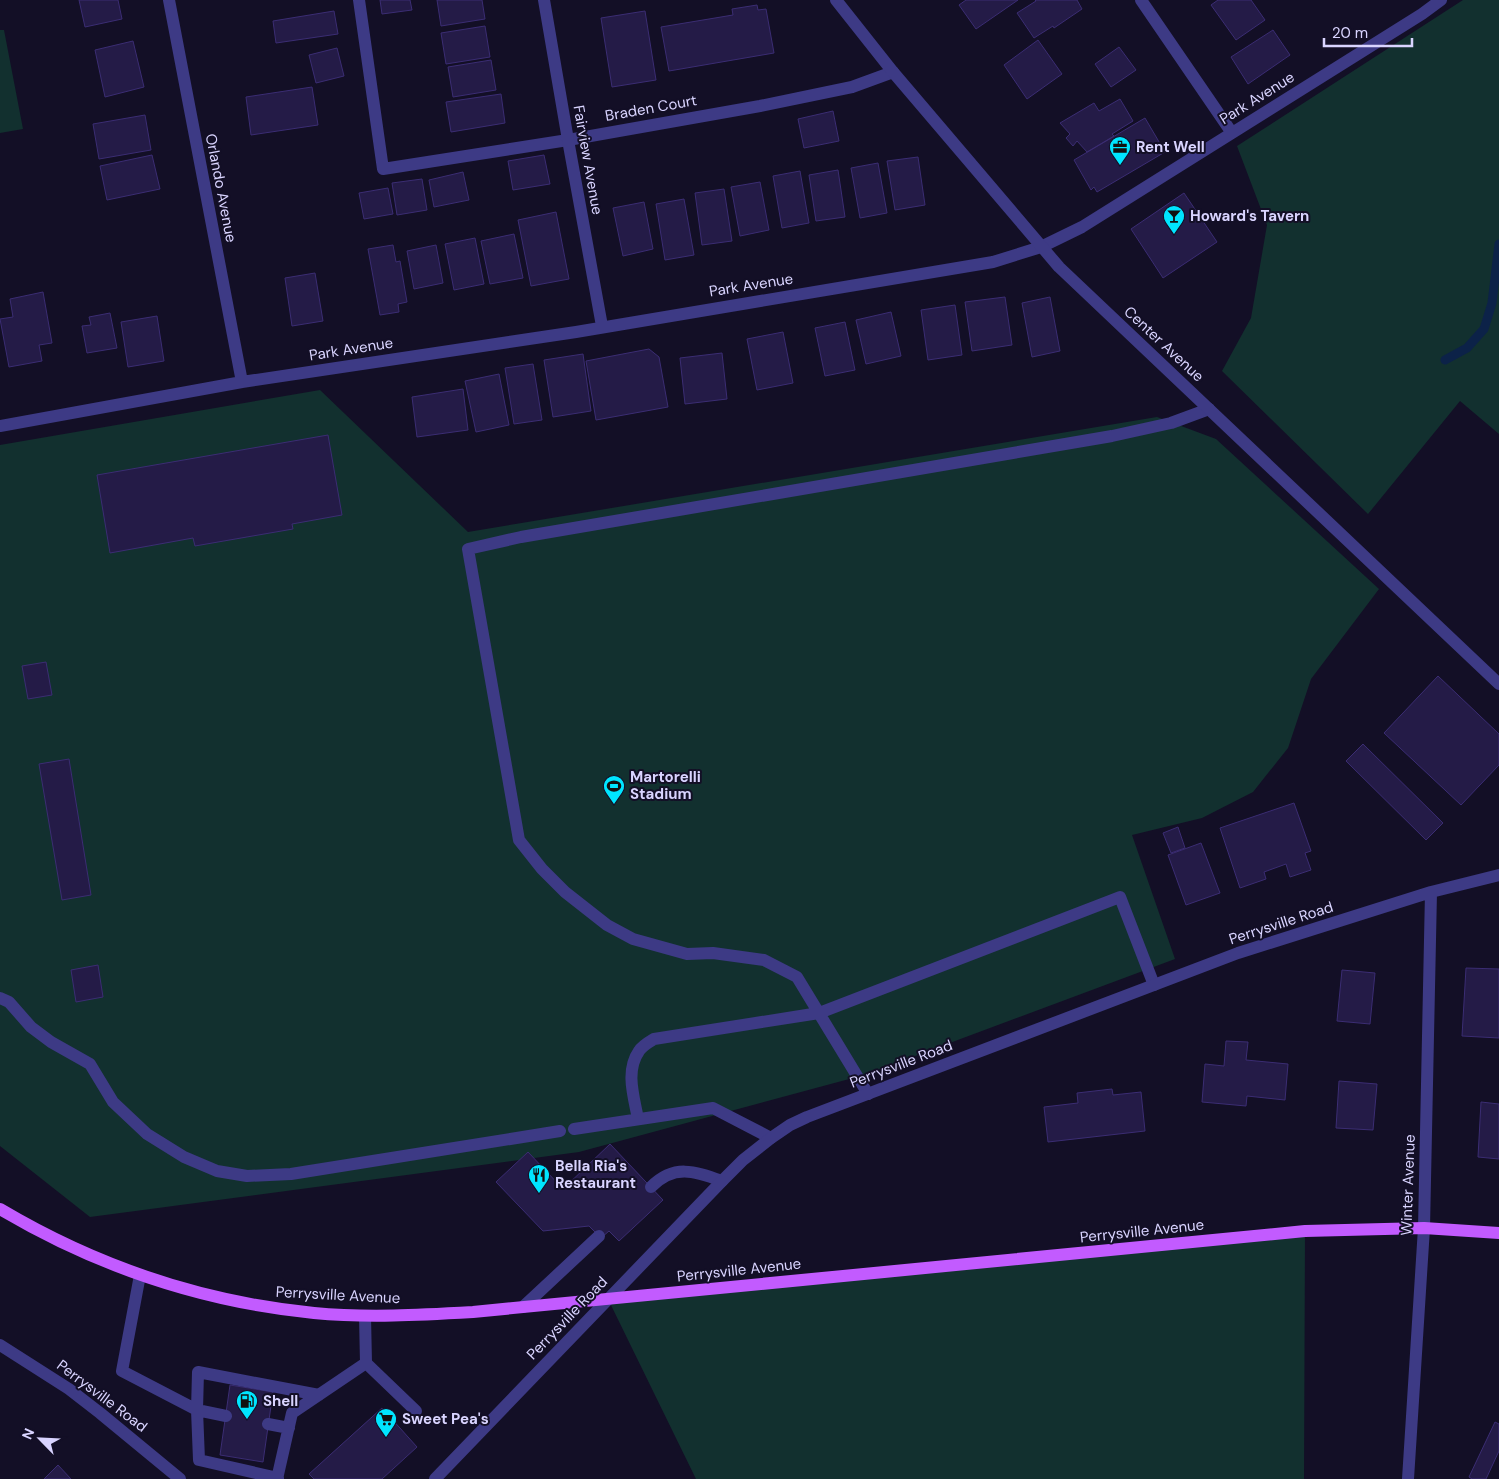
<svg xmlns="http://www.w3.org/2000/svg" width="1499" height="1479" font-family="'DM Sans',sans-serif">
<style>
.green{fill:#12302f}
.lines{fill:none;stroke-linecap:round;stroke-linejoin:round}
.stream{stroke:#0c2248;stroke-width:9}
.building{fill:#241b47;stroke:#3b2d73}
.service{stroke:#3d3a85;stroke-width:12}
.minor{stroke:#3d3a85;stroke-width:12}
.tertiary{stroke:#3d3a85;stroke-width:12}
.primary{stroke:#c25bff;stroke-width:12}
.labels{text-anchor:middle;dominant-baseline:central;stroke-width:4;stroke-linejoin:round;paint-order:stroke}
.street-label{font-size:15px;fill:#d9d4ff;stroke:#130f26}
.poi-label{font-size:15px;font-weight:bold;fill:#d9d4ff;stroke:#130f26;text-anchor:start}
</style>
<rect width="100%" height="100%" fill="#130f26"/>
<path class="green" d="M1463,0h36v434l-39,-33 -92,113 -146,-143 29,-53 16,-93 -30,-79z
M0,30h4l19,99 -23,4z
M320,390l148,142 689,-115 59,22 163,150 -68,90 -23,69 -35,44 -51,26 -70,17 43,124 -311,116 -285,77 -489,65 -90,-71v-701z
M1305,1231l-1,248h-608l-88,-180z"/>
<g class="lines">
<path class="stream" d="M1445,360l22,-12 17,-19 8,-26 7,-59"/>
</g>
<path class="building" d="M79,0h39l4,19 -37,8z
M380,0h30l2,10 -30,4z
M437,0h45l3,19 -44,7z
M966,0h52l-42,29 -17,-24z
M1035,0h42l5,9 -28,19 -1,-2 -19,12 -17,-25 19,-12z
M1218,0h33l14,20 -29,20 -25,-35z
M757,5l1,5 8,-1 8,44 -105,18 -8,-44 72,-12 -1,-6z
M334,11l4,23 -62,9 -3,-22z
M645,11l11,69 -44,7 -11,-69z
M485,26l5,31 -44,7 -5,-31z
M1273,30l17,25 -42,29 -17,-27z
M1038,40l24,34 -35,25 -23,-34z
M133,41l11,46 -39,10 -10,-47z
M1119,47l17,23 -25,17 -16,-23z
M337,48l7,28 -28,7 -7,-28z
M491,60l5,30 -43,7 -5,-30z
M312,87l6,38 -67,10 -5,-38z
M501,94l4,29 -54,9 -5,-30z
M1120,99l13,22 -21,13 2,2 -27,16 -10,-11 -4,5 -7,-8 4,-4 -10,-11 34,-20 5,8z
M833,111l6,30 -35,7 -6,-29z
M145,115l6,35 -52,9 -6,-35z
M1145,118l20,34 -68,40 -3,-5 -3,3 -17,-30z
M152,155l8,34 -53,11 -7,-34z
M544,155l6,29 -37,6 -5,-29z
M918,157l7,48 -30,5 -8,-49z
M878,163l9,50 -27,5 -9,-50z
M838,170l7,47 -29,4 -7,-46z
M800,171l9,52 -27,5 -9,-52z
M463,172l6,28 -35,7 -5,-27z
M422,179l5,31 -30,5 -5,-32z
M760,182l9,48 -29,6 -9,-49z
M388,188l5,26 -29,5 -5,-26z
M724,189l8,52 -30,4 -7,-52z
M1184,193l33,49 -54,36 -32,-49z
M684,199l10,56 -29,5 -9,-56z
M644,202l9,47 -30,7 -10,-48z
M556,212l13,67 -38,7 -13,-66z
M514,234l9,44 -33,6 -9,-43z
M475,238l9,46 -30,6 -9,-46z
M393,245l3,17 4,-1 7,41 -9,2 1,8 -19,3 -12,-66z
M436,245l7,38 -29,6 -7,-38z
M315,273l8,48 -31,5 -7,-48z
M43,292l9,51 -13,2 3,16 -33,6 -9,-48 13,-2 -3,-18z
M1005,297l7,48 -40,6 -7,-49z
M1050,297l10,54 -28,6 -10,-54z
M955,305l7,50 -34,5 -7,-50z
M891,312l10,44 -35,8 -10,-44z
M110,313l7,35 -30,5 -5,-27 9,-1 -2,-8z
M157,316l7,45 -36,6 -7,-45z
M845,322l10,48 -30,6 -10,-48z
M783,332l10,51 -36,7 -10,-51z
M649,349l10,8 9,50 -72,13 -10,-59z
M722,353l5,46 -42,5 -5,-46z
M583,354l8,57 -38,6 -9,-57z
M533,364l9,56 -28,4 -9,-56z
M499,374l10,51 -33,7 -11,-51z
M463,389l5,41 -51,7 -5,-40z
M328,435l14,80 -50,9 1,5 -98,17 -2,-8 -83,15 -13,-78z
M46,662l6,33 -24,4 -6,-33z
M1438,676l61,58v31l-38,40 -77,-72z
M1363,744l80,79 -17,17 -80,-79z
M69,759l22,136 -29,5 -23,-136z
M1294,803l17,48 -6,2 6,17 -21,7 -4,-13 -22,8 2,7 -26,9 -20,-60z
M1178,827l7,21 -14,5 -8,-20z
M1201,843l19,50 -34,12 -18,-50z
M98,965l5,32 -27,5 -5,-32z
M1466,968l33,1v69l-37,-2z
M1342,970l33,3 -5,51 -33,-3z
M1226,1041l22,1 -2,18 42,4 -3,36 -38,-4 -1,10 -44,-4 3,-38 19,2z
M1339,1081l38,3 -4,46 -37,-2z
M1112,1089l1,6 28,-3 4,39 -97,11 -4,-35 34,-4 -1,-10z
M1481,1102l18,2v55l-21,-2z
M610,1144l53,56 -44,41 -10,-10 -8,7 -12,-12 -46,5 -47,-49 32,-30 35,37z
M230,1385l43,7 -10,70 -43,-7z
M382,1408l35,39 -35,32h-68l-5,-5z
M1495,1422l4,2v27l-13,28h-14l-3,-2z
M58,1465l13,14h-27z"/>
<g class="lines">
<path class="service" d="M359,0l24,169 185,-29 192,-34 92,-19 41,-15
M0,998l9,4 22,25 20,15 39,22 23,38 34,32 37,23 33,14 30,5 44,-2 269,-43
M868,1094l-71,-117 -33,-17 -51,-7 -26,1 -54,-15 -26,-14 -42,-33 -23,-23 -23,-29 -51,-291 53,-12 591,-101 59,-13 38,-14
M638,1119c-4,-22 -13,-48 1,-68 3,-5 10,-9 15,-12l165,-26 301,-116 34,88
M574,1129l139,-21 58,30
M651,1187c23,-23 43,-16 71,-6
M140,1275l-18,96 75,39 29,6
M523,1307l76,-71
M366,1363l50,48
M268,1424l21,4
M278,1478l-79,-18 -2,-50 1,-38 121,23
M277,1479l15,-66 74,-50 -1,-47"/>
<path class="minor" d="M169,0l73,382
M544,0l24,140 34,186
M1141,0l91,133
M0,426l242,-44 334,-50 417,-70 48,-15 41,-20 340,-213 19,-14
M0,1345l69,44 31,24 80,66
M435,1479l287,-298 21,-21 28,-22 19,-13 17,-8 431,-164 193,-61 68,-17
M1408,1479l16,-251 7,-336"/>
<path class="tertiary" d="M836,0l57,72 166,195 440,417"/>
<path class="primary" d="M0,1209c96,57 203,93 314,104 53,5 106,2 159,-1l832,-81 119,-3 75,5"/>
</g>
<defs>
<g id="office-pin" transform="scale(1.125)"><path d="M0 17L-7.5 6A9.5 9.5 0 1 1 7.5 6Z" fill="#00e5ff" stroke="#130f26"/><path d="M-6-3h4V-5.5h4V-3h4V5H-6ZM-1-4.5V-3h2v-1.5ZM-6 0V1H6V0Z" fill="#111"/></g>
<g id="bar-pin" transform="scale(1.125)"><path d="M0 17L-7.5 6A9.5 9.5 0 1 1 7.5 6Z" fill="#00e5ff" stroke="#130f26"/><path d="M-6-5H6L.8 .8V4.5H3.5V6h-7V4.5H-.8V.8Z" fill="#111"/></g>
<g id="stadium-pin" transform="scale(1.125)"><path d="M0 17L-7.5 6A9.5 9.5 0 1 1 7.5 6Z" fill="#00e5ff" stroke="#130f26"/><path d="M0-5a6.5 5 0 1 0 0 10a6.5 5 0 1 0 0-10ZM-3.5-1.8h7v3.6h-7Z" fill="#111"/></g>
<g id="restaurant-pin" transform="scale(1.125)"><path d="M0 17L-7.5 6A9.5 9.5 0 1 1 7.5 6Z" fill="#00e5ff" stroke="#130f26"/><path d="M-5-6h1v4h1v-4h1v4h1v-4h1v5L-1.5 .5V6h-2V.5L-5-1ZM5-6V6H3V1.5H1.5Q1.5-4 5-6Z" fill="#111"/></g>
<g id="fuel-pin" transform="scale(1.125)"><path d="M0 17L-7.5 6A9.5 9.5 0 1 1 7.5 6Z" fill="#00e5ff" stroke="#130f26"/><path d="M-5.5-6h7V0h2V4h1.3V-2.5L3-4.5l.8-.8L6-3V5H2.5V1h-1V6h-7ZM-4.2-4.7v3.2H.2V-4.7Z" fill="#111"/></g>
<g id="supermarket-pin" transform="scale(1.125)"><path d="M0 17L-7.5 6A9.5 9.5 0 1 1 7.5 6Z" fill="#00e5ff" stroke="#130f26"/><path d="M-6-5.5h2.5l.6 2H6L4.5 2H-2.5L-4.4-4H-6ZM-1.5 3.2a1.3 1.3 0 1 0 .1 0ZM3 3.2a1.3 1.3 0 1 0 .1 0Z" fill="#111"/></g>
</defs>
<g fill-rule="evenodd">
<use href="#office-pin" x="1120" y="147"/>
<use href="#bar-pin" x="1174" y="216"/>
<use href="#stadium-pin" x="614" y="786"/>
<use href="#restaurant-pin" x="539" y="1175"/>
<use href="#fuel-pin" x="247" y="1401"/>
<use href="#supermarket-pin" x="386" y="1419"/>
</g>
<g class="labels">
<g class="street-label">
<text transform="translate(1257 98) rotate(-32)">Park Avenue</text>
<text transform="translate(651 108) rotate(-10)">Braden Court</text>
<text transform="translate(588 160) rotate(80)">Fairview Avenue</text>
<text transform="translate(221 188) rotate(79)">Orlando Avenue</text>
<text transform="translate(751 285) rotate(-9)">Park Avenue</text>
<text transform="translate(1164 344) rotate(43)">Center Avenue</text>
<text transform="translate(351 349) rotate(-9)">Park Avenue</text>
<text transform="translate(1281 923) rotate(-18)">Perrysville Road</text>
<text transform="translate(901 1064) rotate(-21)">Perrysville Road</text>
<text transform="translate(1408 1185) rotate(-88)">Winter Avenue</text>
<text transform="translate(1142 1231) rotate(-6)">Perrysville Avenue</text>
<text transform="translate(739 1270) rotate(-6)">Perrysville Avenue</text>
<text transform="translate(338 1295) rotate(3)">Perrysville Avenue</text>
<text transform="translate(567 1318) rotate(-46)">Perrysville Road</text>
<text transform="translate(102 1396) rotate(37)">Perrysville Road</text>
</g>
<g class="poi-label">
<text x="1136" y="147">Rent Well</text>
<text x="1190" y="216">Howard's Tavern</text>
<text x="630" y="777">Martorelli<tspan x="630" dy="17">Stadium</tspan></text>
<text x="555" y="1166">Bella Ria's<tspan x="555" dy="17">Restaurant</tspan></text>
<text x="263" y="1401">Shell</text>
<text x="402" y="1419">Sweet Pea's</text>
</g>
</g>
<g transform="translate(40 1439) rotate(294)" stroke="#130f26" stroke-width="4" paint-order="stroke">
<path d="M0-4L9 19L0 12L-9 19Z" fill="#d9d4ff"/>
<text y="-8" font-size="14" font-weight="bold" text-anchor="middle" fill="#d9d4ff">N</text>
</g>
<path d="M1324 38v8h88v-8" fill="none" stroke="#d9d4ff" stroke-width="2.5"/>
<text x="1332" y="38" font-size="15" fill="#d9d4ff" stroke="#130f26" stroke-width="4" paint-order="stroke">20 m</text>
</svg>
